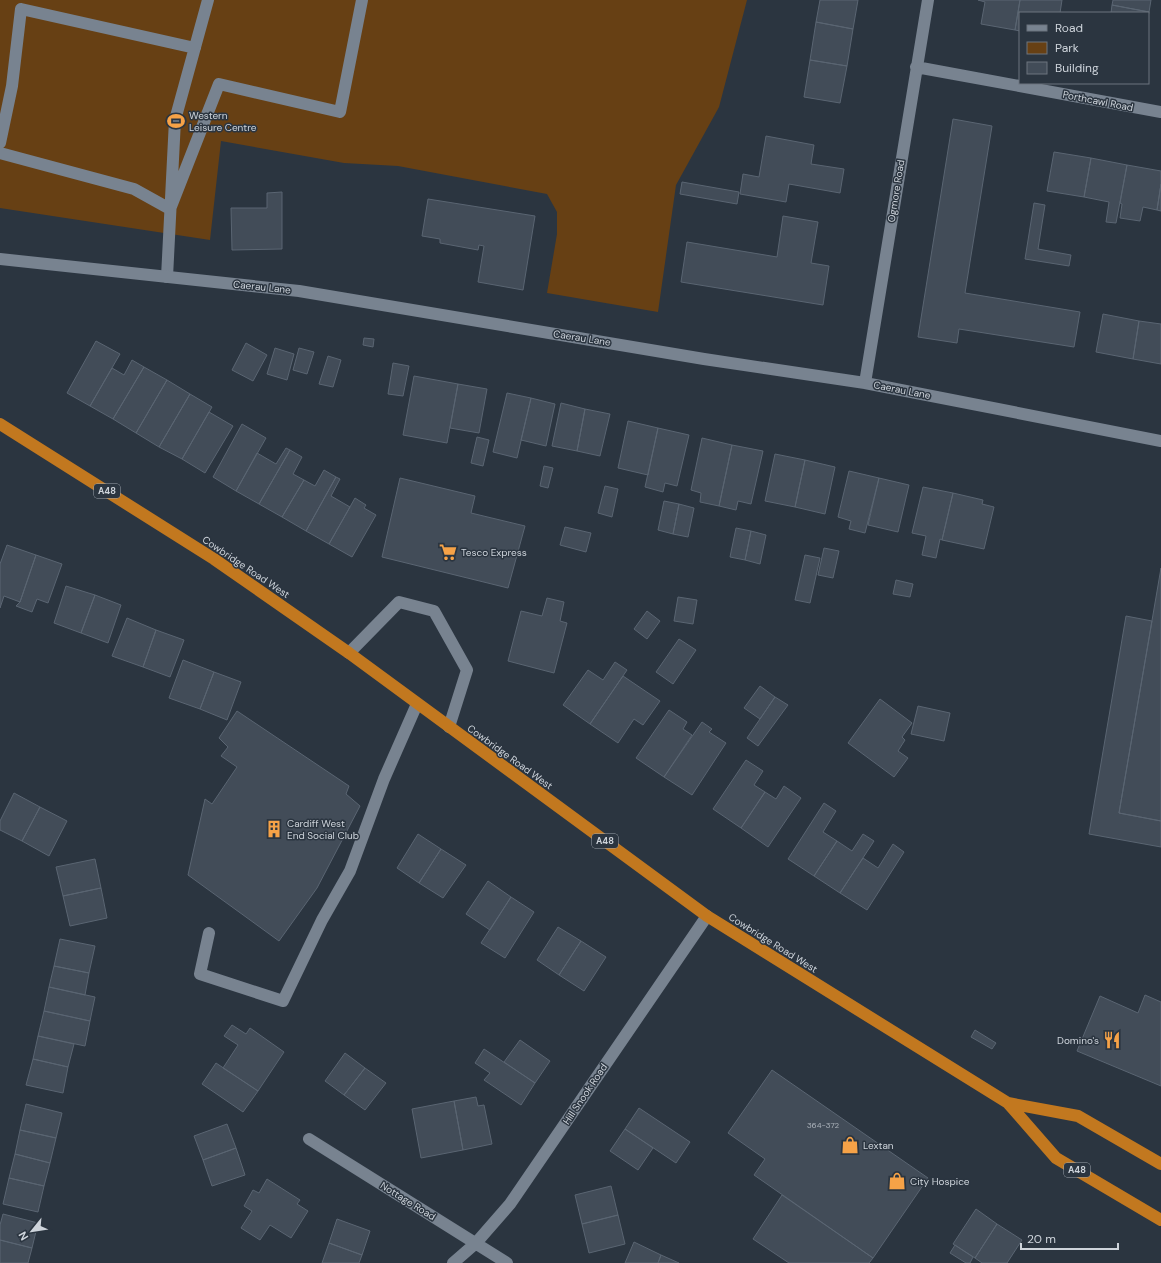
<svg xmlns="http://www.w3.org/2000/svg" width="1161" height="1263" font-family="'DM Sans',sans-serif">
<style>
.green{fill:#674014}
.building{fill:#424c58;stroke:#5a6572}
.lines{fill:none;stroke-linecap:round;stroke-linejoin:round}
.lane{stroke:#788390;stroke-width:12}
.street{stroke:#788390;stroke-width:12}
.highway{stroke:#c2781f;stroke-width:12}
.labels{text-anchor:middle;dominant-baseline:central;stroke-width:3;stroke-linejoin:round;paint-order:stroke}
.number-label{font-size:8px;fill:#abb2ba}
.shield{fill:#2b3540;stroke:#9da4ac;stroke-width:1}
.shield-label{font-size:9px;font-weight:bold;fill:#ced4db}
.street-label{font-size:10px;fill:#ced4db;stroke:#2b3540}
.poi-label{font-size:10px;fill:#ced4db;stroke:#2b3540;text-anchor:start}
</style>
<rect width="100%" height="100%" fill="#2b3540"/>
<path class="green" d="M0,0h747l-28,107 -43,78 -18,127 -111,-19 10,-59v-22l-10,-18 -149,-28 -54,-3 -123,-22 -11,99 -210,-32z"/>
<path class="building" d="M820,0h38l-5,29 -37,-7z
M978,0h42l-5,30 -34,-6 4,-22z
M1020,0h42l-2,13h-40v18l-5,-1z
M1113,0h38l-2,12 -37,-7z
M1112,5l37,7 -1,5v-4h-37z
M816,22l37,7 -6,37 -37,-6z
M810,60l37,6 -7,37 -36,-6z
M953,119l39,7 -27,167 115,19 -6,35 -115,-18 -2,14 -39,-6z
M766,136l48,9 -3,19 33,5 -4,24 -51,-9 -3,18 -46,-8 3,-20 16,3z
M1054,152l37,6 -7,39 -37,-6z
M1091,158l36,7 -11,58 -10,-1 3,-20 -25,-5z
M1127,165l34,6v13l-4,26 -14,-3 -3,14 -20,-3 2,-14 -2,-1z
M682,182l57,10 -2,12 -57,-10z
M1161,184v27l-4,-1z
M282,192v57l-50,1 -1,-42h36v-15z
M428,199l107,17 -12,74 -45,-8 6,-36 -5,-1 -1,5 -38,-7v-4l-18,-3z
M1034,203l11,2 -7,44 33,6 -2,11 -44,-7z
M783,216l35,6 -7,41 18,3 -6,39 -142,-23 6,-40 90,15z
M1103,314l36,7 -6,38 -37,-7z
M1139,321l22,3v40l-28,-5z
M364,338l10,1 -1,8 -10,-2z
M96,341l24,13 -30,52 -23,-13z
M246,343l21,12 -14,26 -21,-11z
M275,348l19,6 -7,26 -20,-6z
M299,348l15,4 -7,22 -14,-4z
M328,356l13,4 -8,27 -14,-3z
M132,360l12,7 -31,52 -23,-13 22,-38 12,7z
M393,363l16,3 -6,30 -15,-2z
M144,367l23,13 -31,53 -23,-14z
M414,376l44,8 -11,59 -44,-8z
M167,380l23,14 -31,53 -23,-14z
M458,384l29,5 -8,44 -29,-5z
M507,393l24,5 -14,60 -24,-6z
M190,394l22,13 -30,52 -23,-12z
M531,398l24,6 -9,42 -25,-6z
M561,403l24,6 -8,42 -25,-5z
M585,409l25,5 -10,42 -23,-5z
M209,412l24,14 -28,47 -23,-14z
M628,421l30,7 -10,47 -30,-7z
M242,424l24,14 -30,53 -23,-14z
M658,428l31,7 -12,51 -12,-3 -2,9 -18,-5z
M477,437l12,3 -6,26 -12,-3z
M702,438l30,7 -13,61 -19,-4 1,-9 -10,-3z
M732,445l31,6 -12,53 -13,-3 -2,9 -17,-4z
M286,448l4,2 -31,54 -23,-13 21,-38 19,11z
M290,450l12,7 -9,17 11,6 -22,37 -23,-13z
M775,454l30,6 -10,47 -30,-6z
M805,460l30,7 -10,47 -30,-7z
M544,466l9,2 -5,20 -8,-2z
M324,470l12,7 -30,54 -24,-14 22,-37 11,6z
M849,471l30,7 -14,55 -16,-4 2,-8 -13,-4z
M336,477l4,2 -9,17 19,11 -21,37 -23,-13z
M400,478l75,18 -4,17 54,13 -17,62 -126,-31z
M879,478l30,7 -11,47 -30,-7z
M605,486l13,3 -6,28 -14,-4z
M923,487l30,6 -11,47 -2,-1 -4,19 -14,-3 4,-19 -14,-3z
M953,493l30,7 -1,4 12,3 -10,42 -42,-9z
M355,498l11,7 -2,3 12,7 -24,42 -23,-13z
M664,501l15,3 -6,30 -15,-4z
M679,504l15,4 -6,29 -15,-3z
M565,527l26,6 -5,19 -26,-7z
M736,528l15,3 -6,29 -15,-3z
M751,531l15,4 -6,29 -15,-4z
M7,545l29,10 -16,47 -16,-6 -4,12v-44z
M824,548l15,3 -6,27 -15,-3z
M36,555l26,9 -14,39 -11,-4 -5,13 -16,-6 4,-4z
M805,555l15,3 -10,45 -15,-3z
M1161,568v253l-42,-8z
M896,580l17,4 -3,13 -17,-3z
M66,586l29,9 -14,38 -27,-10z
M95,595l26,10 -13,38 -27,-10z
M678,597l19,3 -4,24 -19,-3z
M547,598l17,4 -4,19 7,2 -13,50 -46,-12 13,-50 21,5z
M647,611l13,10 -13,18 -13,-10z
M1126,616l26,5 -33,192 42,8v26l-72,-13z
M127,618l29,12 -13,37 -31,-11z
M156,630l28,10 -14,37 -27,-10z
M679,639l17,11 -23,34 -17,-12z
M183,660l31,12 -14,37 -31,-11z
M615,662l12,8 -37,54 -27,-19 25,-35 15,10z
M214,672l27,10 -14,38 -27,-11z
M623,676l37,25 -17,24 -9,-6 -16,24 -28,-19z
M760,686l15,11 -15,22 -16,-11z
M775,697l13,8 -30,41 -11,-8z
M880,699l32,24 -10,14 3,3 -7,11 10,7 -14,19 -46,-34z
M918,706l32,7 -6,28 -33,-7z
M669,710l18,12 -4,7 9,6 -28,42 -28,-19z
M237,711l112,75 -3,8 14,12 -43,82 -38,53 -91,-66 17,-76 7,5 25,-37 -16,-11 7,-9 -9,-9z
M702,722l10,7 -3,3 17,11 -34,52 -28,-18z
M746,760l17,11 -9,14 11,7 -24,36 -28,-19z
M784,786l17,12 -33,49 -27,-19 24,-36 11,7z
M14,793l26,14 -18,34 -22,-11v-9z
M824,803l12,8 -13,21 14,9 -23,35 -26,-17z
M40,807l27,14 -18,35 -27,-15z
M418,834l23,15 -22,34 -22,-15z
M863,834l11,7 -34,52 -26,-17 23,-35 15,10z
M893,844l11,8 -37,58 -27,-17 23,-35 15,10z
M441,849l25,16 -23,33 -24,-15z
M95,859l6,29 -38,8 -7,-29z
M488,881l23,16 -21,33 -24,-16z
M101,888l6,30 -37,8 -7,-30z
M511,897l23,15 -29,46 -24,-15z
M558,927l23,14 -22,34 -22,-15z
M60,939l35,7 -6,27 -35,-7z
M581,941l25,16 -22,34 -25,-16z
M54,966l35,7 -4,22 -36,-8z
M49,987l46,10 -5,24 -46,-10z
M1145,995l16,7v84l-84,-35 23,-55 38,17z
M44,1011l46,10 -5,25 -47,-10z
M232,1025l14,9 4,-6 34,24 -26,39 -35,-23 15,-23 -14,-9z
M975,1030l21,13 -4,6 -21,-12z
M38,1036l36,8 -6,23 -35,-8z
M520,1040l30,21 -15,22 -31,-21z
M484,1049l51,34 -14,22 -37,-25 6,-7 -15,-10z
M345,1053l20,15 -21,27 -19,-14z
M33,1059l35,8 -5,26 -37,-8z
M216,1063l42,28 -15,21 -41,-28z
M365,1068l21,15 -21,27 -21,-15z
M772,1070l156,108 -55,80 -119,-83 11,-16 -37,-26z
M476,1097l2,9 6,-1 8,39 -29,6 -9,-49z
M454,1101l9,49 -42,8 -9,-49z
M26,1104l36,9 -6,25 -36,-8z
M639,1108l51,34 -14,21 -51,-34z
M227,1124l9,24 -33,12 -9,-24z
M625,1129l28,19 -15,22 -28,-19z
M20,1130l36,8 -6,25 -35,-9z
M236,1148l9,27 -33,11 -9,-26z
M15,1154l35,9 -6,23 -35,-8z
M9,1178l35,8 -6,26 -35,-8z
M267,1179l33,21 -3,4 11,7 -17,27 -21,-13 -10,15 -19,-12 11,-17 -8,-5 9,-16 6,3z
M611,1186l7,29 -36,9 -7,-29z
M782,1195l91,63 -4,5h-80l-36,-24z
M976,1209l21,15 -22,34 -22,-14z
M3,1214l35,9 -6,25 -32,-8v-15z
M618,1215l7,29 -36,9 -7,-29z
M337,1219l33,12 -8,24 -33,-12z
M997,1224l25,16 -15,23h-25l-7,-5z
M0,1240l32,8 -4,15h-28z
M634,1242l27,13 -3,8h-33z
M329,1243l33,12 -3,8h-37z
M955,1245l18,12 -3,6h-4l-16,-10z
M661,1255l18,8h-21z"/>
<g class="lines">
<path class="lane" d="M0,143l12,-57 9,-77 174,39
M0,153l134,36 36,20
M170,209l49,-125 121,28 22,-112
M167,277l8,-157 33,-120
M349,653l50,-51 35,9 33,59 -18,57
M209,933l-9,41 83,27 39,-81 28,-49 34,-92 33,-75"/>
<path class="street" d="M916,67l245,45
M0,259l299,32 405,68 161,24 296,58
M865,383l63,-383
M309,1139l198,124
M453,1263l23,-20 34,-39 197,-288"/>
<path class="highway" d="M0,424l214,135 135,94 358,263 301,187 48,55 105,62
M1008,1103l70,13 83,48"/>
</g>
<defs>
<g id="stadium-bare" transform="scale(1.38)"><path d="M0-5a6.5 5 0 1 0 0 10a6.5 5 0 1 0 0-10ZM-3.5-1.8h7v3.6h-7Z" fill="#f6a247" stroke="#2b3540" stroke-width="2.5" paint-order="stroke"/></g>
<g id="supermarket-bare" transform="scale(1.38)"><path d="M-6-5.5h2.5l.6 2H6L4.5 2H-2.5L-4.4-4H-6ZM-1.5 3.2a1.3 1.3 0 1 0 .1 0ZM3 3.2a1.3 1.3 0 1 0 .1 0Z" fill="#f6a247" stroke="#2b3540" stroke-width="2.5" paint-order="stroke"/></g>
<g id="building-bare" transform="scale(1.38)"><path d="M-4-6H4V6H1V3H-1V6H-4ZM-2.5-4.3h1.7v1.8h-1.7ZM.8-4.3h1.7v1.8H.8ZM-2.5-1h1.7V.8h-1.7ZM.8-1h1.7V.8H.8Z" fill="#f6a247" stroke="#2b3540" stroke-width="2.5" paint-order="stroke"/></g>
<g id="restaurant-bare" transform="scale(1.38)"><path d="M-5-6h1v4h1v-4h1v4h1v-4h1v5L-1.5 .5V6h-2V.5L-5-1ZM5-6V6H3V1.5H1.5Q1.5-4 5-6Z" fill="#f6a247" stroke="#2b3540" stroke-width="2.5" paint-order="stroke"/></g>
<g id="shop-bare" transform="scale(1.38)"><path d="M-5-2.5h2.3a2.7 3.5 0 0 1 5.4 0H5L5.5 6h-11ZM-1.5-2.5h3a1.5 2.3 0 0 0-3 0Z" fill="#f6a247" stroke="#2b3540" stroke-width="2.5" paint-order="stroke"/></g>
</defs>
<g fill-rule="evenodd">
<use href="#stadium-bare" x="176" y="121"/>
<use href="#supermarket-bare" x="448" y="552"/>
<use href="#building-bare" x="274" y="829"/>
<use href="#restaurant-bare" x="1112" y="1040"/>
<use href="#shop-bare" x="850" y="1145"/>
<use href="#shop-bare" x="897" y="1181"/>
</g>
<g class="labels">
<g class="number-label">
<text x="823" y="1125">364-372</text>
</g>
<g class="shield">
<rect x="94" y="484" width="26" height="14" rx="3"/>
<rect x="592" y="834" width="26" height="14" rx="3"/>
<rect x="1064" y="1163" width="26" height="14" rx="3"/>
</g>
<g class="shield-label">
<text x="107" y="491">A48</text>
<text x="605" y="841">A48</text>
<text x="1077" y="1170">A48</text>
</g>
<g class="street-label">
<text transform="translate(1098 101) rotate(11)">Porthcawl Road</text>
<text transform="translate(896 191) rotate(-81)">Ogmore Road</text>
<text transform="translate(262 287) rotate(6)">Caerau Lane</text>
<text transform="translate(582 338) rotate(9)">Caerau Lane</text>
<text transform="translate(902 390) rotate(11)">Caerau Lane</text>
<text transform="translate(246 567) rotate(34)">Cowbridge Road West</text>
<text transform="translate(510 757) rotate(36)">Cowbridge Road West</text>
<text transform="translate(773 943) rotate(32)">Cowbridge Road West</text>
<text transform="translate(585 1094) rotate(-56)">Hill Snook Road</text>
<text transform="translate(408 1201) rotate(32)">Nottage Road</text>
</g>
<g class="poi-label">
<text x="189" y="115">Western<tspan x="189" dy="12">Leisure Centre</tspan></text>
<text x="461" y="552">Tesco Express</text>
<text x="287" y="823">Cardiff West<tspan x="287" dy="12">End Social Club</tspan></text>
<text x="1099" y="1040" text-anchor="end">Domino's</text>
<text x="863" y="1145">Lextan</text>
<text x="910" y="1181">City Hospice</text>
</g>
</g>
<rect x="1019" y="12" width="130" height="72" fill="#2b3540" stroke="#6c757e"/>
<rect x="1027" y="25" width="20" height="6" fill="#788390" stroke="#6c757e"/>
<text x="1055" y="32" font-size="12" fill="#ced4db">Road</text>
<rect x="1027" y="42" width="20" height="12" fill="#674014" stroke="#6c757e"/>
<text x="1055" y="52" font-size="12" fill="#ced4db">Park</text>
<rect x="1027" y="62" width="20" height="12" fill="#424c58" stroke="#6c757e"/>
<text x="1055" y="72" font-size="12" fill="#ced4db">Building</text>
<g transform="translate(32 1231) rotate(240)" stroke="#2b3540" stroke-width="3" paint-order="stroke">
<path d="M0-3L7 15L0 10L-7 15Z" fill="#ced4db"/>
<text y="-6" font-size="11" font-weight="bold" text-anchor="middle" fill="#ced4db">N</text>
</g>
<path d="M1021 1243v6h97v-6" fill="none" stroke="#ced4db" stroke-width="2"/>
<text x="1027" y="1243" font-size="12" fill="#ced4db" stroke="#2b3540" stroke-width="3" paint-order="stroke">20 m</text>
</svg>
